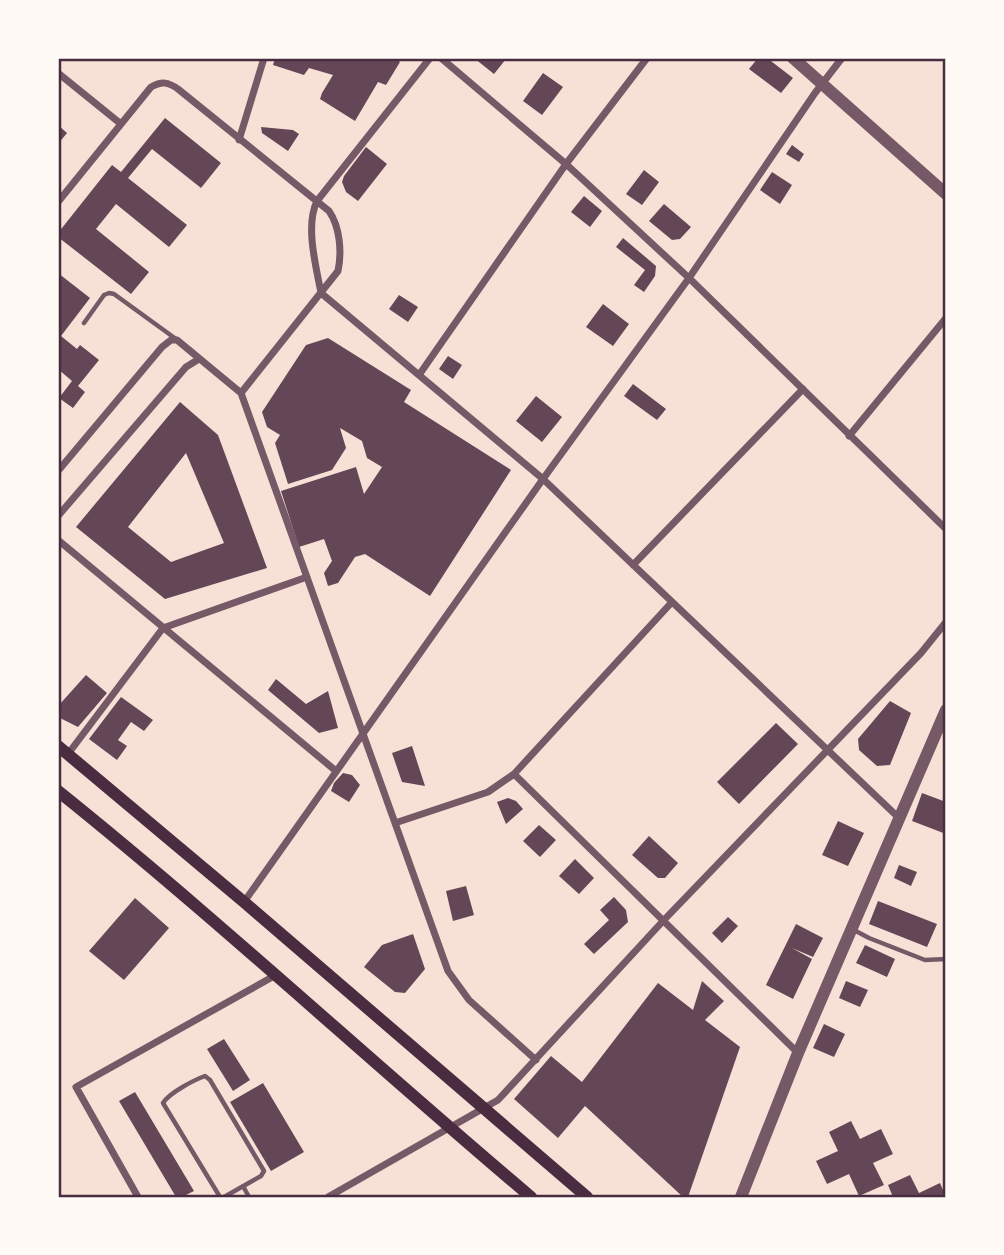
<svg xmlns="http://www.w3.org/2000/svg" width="1004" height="1255" font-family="'Titillium Web',sans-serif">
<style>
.building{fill:#644757;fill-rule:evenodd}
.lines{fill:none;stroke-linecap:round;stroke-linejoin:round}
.service{stroke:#755966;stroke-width:4.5}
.minor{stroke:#755966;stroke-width:7}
.tertiary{stroke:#755966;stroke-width:12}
.secondary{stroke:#4a2c40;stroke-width:12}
.neatline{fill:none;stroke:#4a2c40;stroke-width:2.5}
</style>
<rect width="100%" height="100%" fill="#f7e1d7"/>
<path class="building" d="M275,58h120l5,4 -14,23 -8,-3 -23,39 -35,-22 2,-6 11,-18 -24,-7 -5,7 -31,-10z
M474,58h30l2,1 -12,15z
M758,58h9l26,20 -12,15 -32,-24z
M543,73l20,14 -21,28 -19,-14z
M165,118l56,45 -20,25 -49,-39 -24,29 59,47 -18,22 -53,-43 -20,25 53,43 -18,22 -73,-57v-4l54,-68 9,7z
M58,125l9,8 -9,11z
M261,127l32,3 6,4 -11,17 -26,-18z
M792,145l12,9 -5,8 -13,-8z
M366,147l21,17 -29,37 -12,-9 -4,-10 2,-6z
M644,170l15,12 -17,23 -16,-11z
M772,172l20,13 -12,19 -20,-14z
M584,196l18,15 -12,16 -19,-15z
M664,204l27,23 -11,12 -8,1 -23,-19z
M623,238l33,28 -1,10 -11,16 -10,-7 11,-15 -29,-23z
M58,273l32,25 -29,38 16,13 3,-4 19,15 -21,26 7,6 -12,16 -14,-10 13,-17 -14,-12z
M399,295l19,12 -10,15 -19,-13z
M603,304l26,20 -16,22 -27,-19z
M328,338l83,52 -7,12 107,68 -81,126 -65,-42 -10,3 -17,26 -10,3 -4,-13 8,-12 -8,-22 -25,8 -18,-56 75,-24 8,27 18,-27 -15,-9 -5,-17 -22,-13 6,20 -14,22 -44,14 -13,-41 5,-8 -13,-8 -5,-15 44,-67z
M448,356l14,9 -9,14 -14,-10z
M633,384l33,25 -9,11 -33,-24z
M536,396l26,21 -20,25 -26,-21z
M180,402l38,33 49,133 -102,31 -89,-72zM186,453l38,90 -53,19 -43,-35z
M86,675l21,18 -29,34 -20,-10v-13l1,1z
M276,679l30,25 22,-13 10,37 -19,5 -51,-43z
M121,697l32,23 -9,11 -13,-9 -13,18 9,6 -10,14 -28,-21z
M890,701l21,12 -21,52 -13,1 -18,-16 -1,-11z
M776,723l22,21 -59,60 -22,-22z
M412,746l13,40 -23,-4 -10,-29z
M343,773l9,2 8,10 -11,17 -18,-11 3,-8z
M922,793l24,9v32l-34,-13z
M508,798l8,3 7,8 -17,15 -9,-22z
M838,821l26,12 -16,33 -26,-11z
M539,825l17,15 -16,17 -17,-16z
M649,836l29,27 -13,15h-7l-26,-23z
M575,859l19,19 -15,16 -20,-18z
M899,865l18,7 -6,14 -17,-8z
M466,886l8,29 -21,6 -7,-30z
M614,897l12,13 2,12 -34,32 -10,-10 25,-24 -9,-10z
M135,898l34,30 -45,52 -35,-29z
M878,901l59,23 -10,23 -58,-23z
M728,917l10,9 -16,17 -10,-10z
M796,924l27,14 -10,19 -21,-9 20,11 -19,40 -27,-14z
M413,934l12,35 -20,24 -10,-1 -31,-25 18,-22z
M865,945l30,14 -8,18 -31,-14z
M702,981l22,20 -19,19 35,27 -52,150h-5l-98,-91 -27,32 -44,-39 37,-43 31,26 76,-99 35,27z
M846,981l22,9 -8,17 -21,-9z
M824,1024l21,10 -11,23 -21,-9z
M224,1039l26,41 -17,11 -26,-42z
M263,1083l41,69 -33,19 -41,-69z
M135,1092l59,99 -12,6h-6l-57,-96z
M851,1121l9,18 21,-10 12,25 -20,9 11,22 -25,11 -10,-22 -22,10 -11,-23 22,-10 -9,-19z
M910,1175l9,18 21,-10 6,14h-53l-5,-12z"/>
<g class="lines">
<path class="service" d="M84,323l20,-28 5,-2 5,1 62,45
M852,929l17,9 56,22 21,-1
M243,1186l6,11
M220,1197l-57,-94c6,-10 31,-23 42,-27l5,4 54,91 -3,5 -37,21"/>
<path class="minor" d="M441,58l125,106 123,114 257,251
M58,73l63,51
M239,140l25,-82
M58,202l93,-115c11,-6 17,-5 27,2l151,122c11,16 13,41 9,60l-97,122
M321,293l222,186 356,339
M321,293c-5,-27 -16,-67 -4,-92l113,-143
M419,375l147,-211 81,-106
M241,393l207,578 21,29 67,60
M849,436l97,-118
M58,471l104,-124 9,-7h6l64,53
M58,516l128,-149 13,-8
M58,540l278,231
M633,565l170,-176
M68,754l95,-126 144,-51
M514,774l284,279
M395,823l93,-31 26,-18 158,-172
M244,902l299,-423 146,-201 126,-185 27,-35
M138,1197l-62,-110 200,-112
M328,1197l170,-97 165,-179 258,-268 25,-31"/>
<path class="tertiary" d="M793,58l153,136
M741,1197l57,-144 148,-343"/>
<path class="secondary" d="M58,746l186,156 343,295
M58,791c162,130 314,272 473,406"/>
</g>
<rect width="1004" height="1255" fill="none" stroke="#fffaf5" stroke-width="119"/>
<rect x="60" y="60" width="884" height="1136" class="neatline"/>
</svg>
